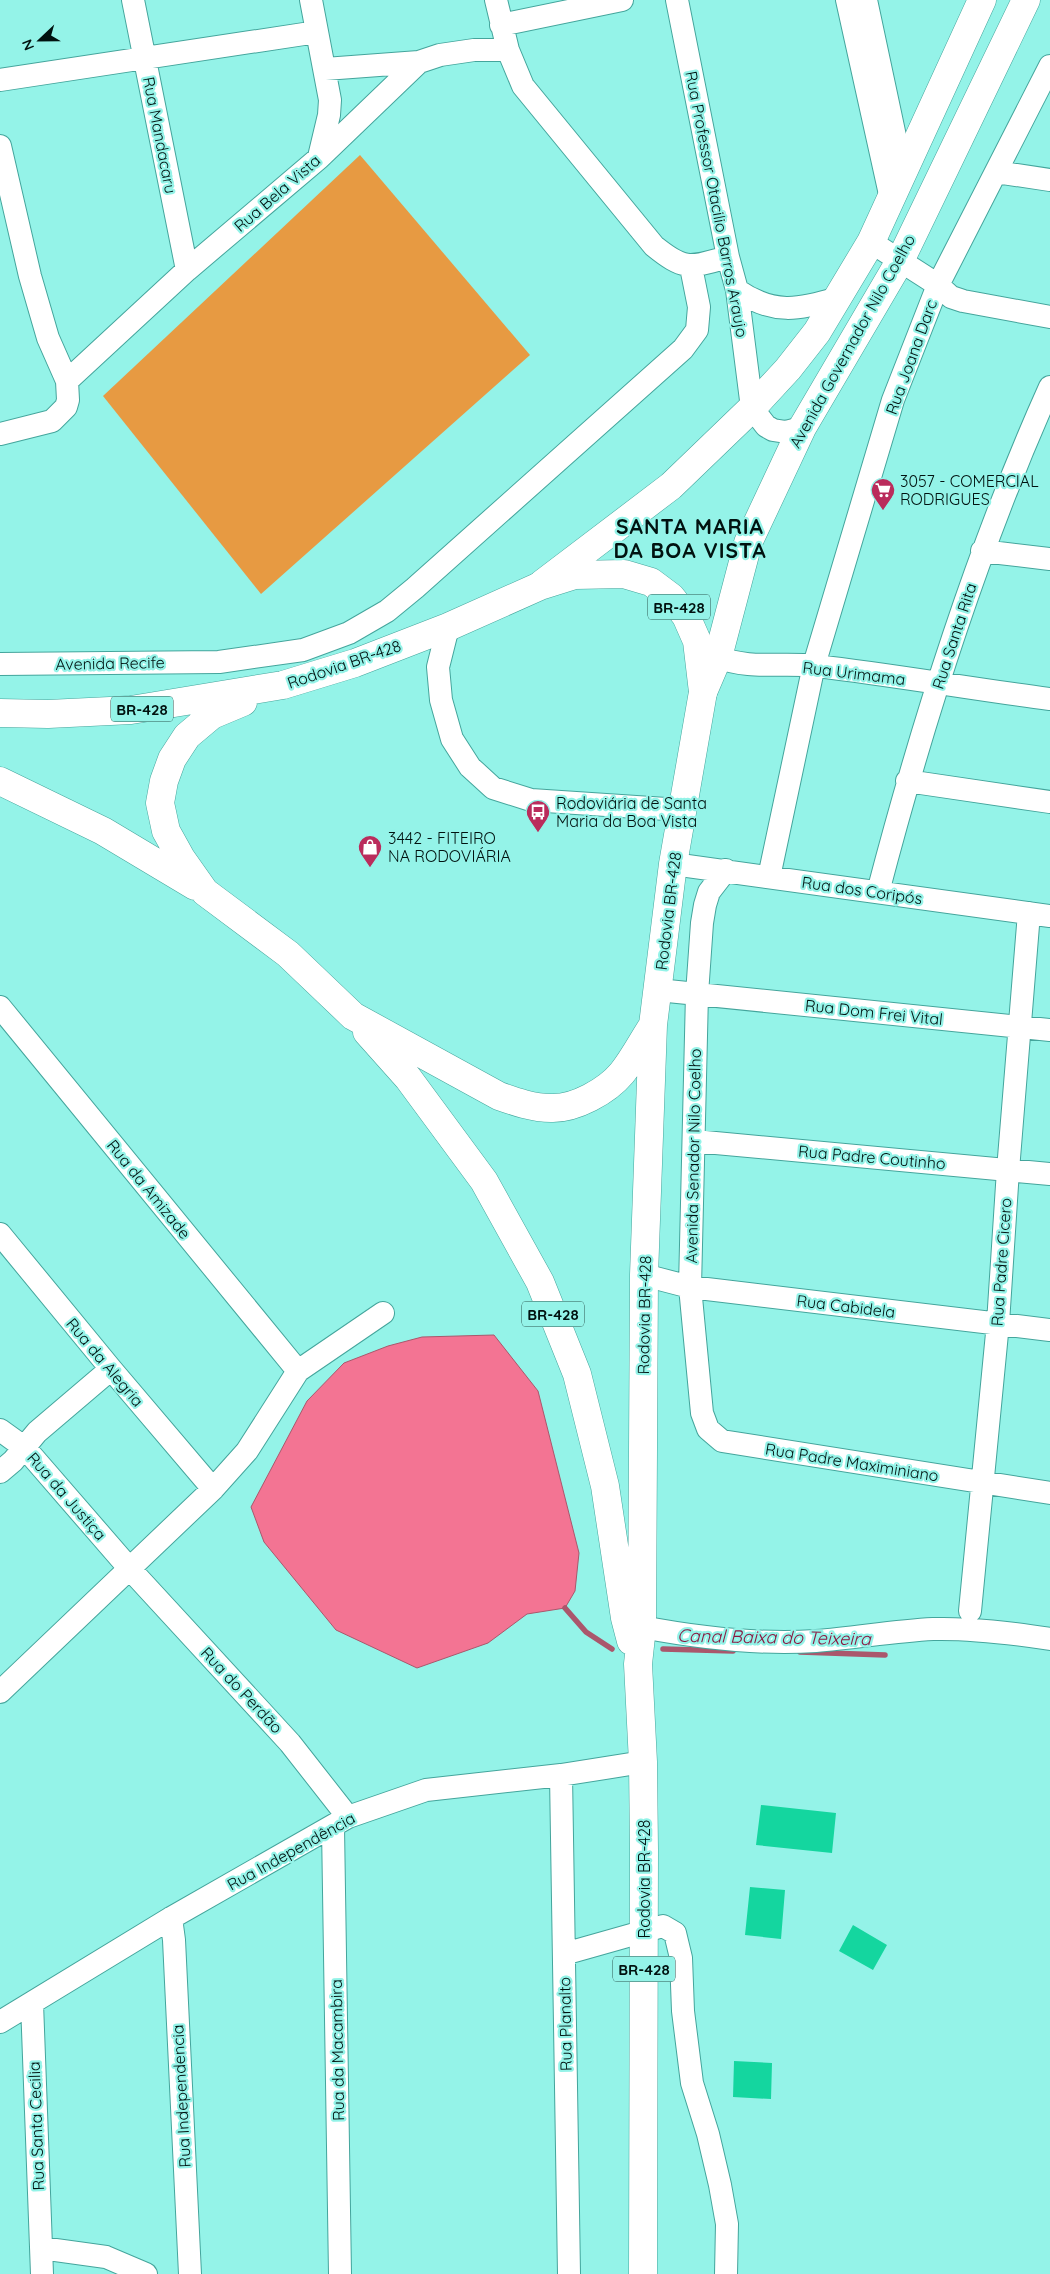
<svg xmlns="http://www.w3.org/2000/svg" width="1050" height="2274" font-family="Quicksand,sans-serif">
<style>
.green{fill:#e79a42}
.water{fill:#f37493;stroke:#aa576c}
.lines{fill:none;stroke-linecap:round;stroke-linejoin:round}
.stream{stroke:#aa576c;stroke-width:5.5}
.building{fill:#14d69f}
.minor-casing{stroke:#44a59c;stroke-width:24}
.secondary-casing{stroke:#44a59c;stroke-width:29}
.trunk-casing{stroke:#44a59c;stroke-width:29}
.minor{stroke:#fff;stroke-width:22}
.secondary{stroke:#fff;stroke-width:28}
.trunk{stroke:#fff;stroke-width:28}
.labels{text-anchor:middle;dominant-baseline:central;stroke-width:4.5;stroke-linejoin:round;paint-order:stroke}
.shield{fill:#94f3e8;stroke:#2d5651;stroke-width:1}
.shield-label{font-size:15px;font-weight:bold;fill:#011210}
.street-label{font-size:16px;fill:#011210;stroke:#94f3e8}
.poi-label{font-size:16px;fill:#011210;stroke:#94f3e8;text-anchor:start}
.water-label{font-size:18px;font-style:italic;fill:#8b1840;stroke:#94f3e8}
.district-label{font-size:21px;font-weight:bold;letter-spacing:1px;fill:#011210;stroke:#94f3e8}
</style>
<rect width="100%" height="100%" fill="#94f3e8"/>
<path class="green" d="M360,155l170,200 -269,239 -158,-198z"/>
<path class="water" d="M494,1335l44,56 41,162 -4,38 -10,17 -38,6 -39,29 -71,25 -81,-38 -72,-88 -13,-35 56,-106 37,-38 44,-17 34,-9z"/>
<g class="lines">
<path class="stream" d="M565,1608l21,24 26,17
M663,1649l70,2
M800,1652l85,3"/>
</g>
<path class="building" d="M761,1805l75,8 -4,40 -76,-8z
M750,1887l35,3 -4,49 -36,-4z
M853,1925l34,20 -14,25 -34,-19z
M734,2061l38,2 -1,36 -38,-2z"/>
<g class="lines">
<g class="minor-casing">
<path id="minor" d="M133,0l54,270
M311,0l19,100 -1,15 -10,42
M496,0l12,50 15,36 131,160c32,26 37,21 74,11
M677,0l51,257 9,33 15,118 14,18 7,4 13,2 16,-4
M847,0l44,199
M866,0l37,174
M501,25l121,-25
M325,69l94,-7
M0,80l317,-48
M0,146l30,130 18,62 19,43 1,19 -2,7 -14,14 -52,13
M996,172l54,8
M871,242l67,43 13,12 12,4 87,16
M737,290c36,25 62,20 101,8
M67,381l120,-111 132,-112 100,-96 21,-7 34,-5h34
M982,551l68,8
M448,627l-10,40 3,33 11,39 18,28 23,21 38,12 150,10
M718,657c31,13 65,5 98,9 78,9 156,23 234,33
M0,664l219,-2 84,-12 46,-17 38,-22 28,-23 268,-239 14,-19 2,-23 -8,-40
M907,781l143,21
M673,864l377,52
M726,870l-17,22 -4,13 -3,18 -5,71 -7,293 12,126 6,16 14,12 328,52
M769,877l45,-212 79,-265 45,-115 112,-219
M878,892c45,-172 99,-343 172,-505
M658,990l392,40
M0,1007l298,364
M694,1141l356,33
M0,1234l111,135 102,120
M644,1275l46,12 360,43
M0,1430l25,18 104,120 161,175 58,74
M0,1472l13,-11 24,-29 74,-63
M970,1611l28,-288 10,-153 21,-257
M642,1627c58,11 115,18 174,14 39,-3 78,-10 117,-12 40,-1 78,4 117,10
M0,1692l213,-203 34,-38 51,-80 85,-58
M561,1775l8,499
M333,1827l7,447
M171,1918l3,22 16,334
M564,1954l99,-28 12,7 6,25 2,53 9,72 16,51 12,51 7,39 -1,50
M32,2003l10,271
M0,2022l171,-104 177,-101 78,-27 135,-15 82,-13
M41,2248l65,9 40,17"/>
</g>
<g class="secondary-casing">
<path id="secondary" d="M542,584l129,-98 81,-78 36,-39 29,-37 54,-90 111,-242
M703,692l15,-35 30,-114 54,-115 98,-167 126,-261"/>
</g>
<g class="trunk-casing">
<path id="trunk" d="M243,702l-31,13 -25,21 -15,23 -8,22 -4,22 6,28 15,27 24,34 83,62 65,62 146,80c17,6 34,12 52,12 24,1 56,-17 71,-35 12,-15 21,-33 31,-48
M0,713l48,1 83,-4 152,-25 72,-22 93,-36 92,-41 35,-11 49,-1 27,8 20,15 15,19 11,25 6,51 -30,172 -20,161 -9,250 -2,352 -4,37 5,98 1,88 -1,424
M0,781l103,50 92,55
M367,1032l41,46 76,103 56,101 37,92 28,112 20,132 6,23"/>
</g>
<use href="#minor" class="minor"/>
<use href="#secondary" class="secondary"/>
<use href="#trunk" class="trunk"/>
</g>
<defs>
<g id="supermarket-pin" transform="scale(1.25)"><path d="M0 17L-7.5 6A9.5 9.5 0 1 1 7.5 6Z" fill="#ba2c5c" stroke="#94f3e8"/><path d="M-6-5.5h2.5l.6 2H6L4.5 2H-2.5L-4.4-4H-6ZM-1.5 3.2a1.3 1.3 0 1 0 .1 0ZM3 3.2a1.3 1.3 0 1 0 .1 0Z" fill="#fff"/></g>
<g id="bus-pin" transform="scale(1.25)"><path d="M0 17L-7.5 6A9.5 9.5 0 1 1 7.5 6Z" fill="#ba2c5c" stroke="#94f3e8"/><path d="M-5-6H5V4H4V6H2V4H-2V6H-4V4H-5ZM-3.5-4V0h7V-4ZM-3.5 1.2v1.5H-2V1.2ZM2 1.2v1.5H3.5V1.2Z" fill="#fff"/></g>
<g id="shop-pin" transform="scale(1.25)"><path d="M0 17L-7.5 6A9.5 9.5 0 1 1 7.5 6Z" fill="#ba2c5c" stroke="#94f3e8"/><path d="M-5-2.5h2.3a2.7 3.5 0 0 1 5.4 0H5L5.5 6h-11ZM-1.5-2.5h3a1.5 2.3 0 0 0-3 0Z" fill="#fff"/></g>
</defs>
<g fill-rule="evenodd">
<use href="#supermarket-pin" x="883" y="490"/>
<use href="#bus-pin" x="538" y="812"/>
<use href="#shop-pin" x="370" y="847"/>
</g>
<g class="labels">
<g class="shield">
<rect x="648" y="594.5" width="62" height="25" rx="4"/>
<rect x="111" y="696.5" width="62" height="25" rx="4"/>
<rect x="522" y="1301.5" width="62" height="25" rx="4"/>
<rect x="613" y="1956.5" width="62" height="25" rx="4"/>
</g>
<g class="shield-label">
<text x="679" y="607">BR-428</text>
<text x="142" y="709">BR-428</text>
<text x="553" y="1314">BR-428</text>
<text x="644" y="1969">BR-428</text>
</g>
<g class="street-label">
<text transform="translate(160 135) rotate(79)">Rua Mandacaru</text>
<text transform="translate(277 193) rotate(-41)">Rua Bela Vista</text>
<text transform="translate(717 204) rotate(79)">Rua Professor Otacilio Barros Araujo</text>
<text transform="translate(852 341) rotate(-61)">Avenida Governador Nilo Coelho</text>
<text transform="translate(911 357) rotate(-70)">Rua Joana Darc</text>
<text transform="translate(954 636) rotate(-72)">Rua Santa Rita</text>
<text transform="translate(110 663) rotate(-1)">Avenida Recife</text>
<text transform="translate(344 664) rotate(-19)">Rodovia BR-428</text>
<text transform="translate(854 673) rotate(7)">Rua Urimama</text>
<text transform="translate(862 890) rotate(8)">Rua dos Coripós</text>
<text transform="translate(668 911) rotate(-83)">Rodovia BR-428</text>
<text transform="translate(874 1012) rotate(6)">Rua Dom Frei Vital</text>
<text transform="translate(693 1156) rotate(-89)">Avenida Senador Nilo Coelho</text>
<text transform="translate(872 1157) rotate(5)">Rua Padre Coutinho</text>
<text transform="translate(149 1189) rotate(51)">Rua da Amizade</text>
<text transform="translate(1001 1262) rotate(-86)">Rua Padre Cicero</text>
<text transform="translate(846 1306) rotate(7)">Rua Cabidela</text>
<text transform="translate(644 1315) rotate(-89)">Rodovia BR-428</text>
<text transform="translate(105 1362) rotate(50)">Rua da Alegria</text>
<text transform="translate(852 1462) rotate(9)">Rua Padre Maximiniano</text>
<text transform="translate(67 1496) rotate(49)">Rua da Justiça</text>
<text transform="translate(242 1690) rotate(47)">Rua do Perdão</text>
<text transform="translate(291 1851) rotate(-29)">Rua Independência</text>
<text transform="translate(644 1879) rotate(-90)">Rodovia BR-428</text>
<text transform="translate(565 2024) rotate(-91)">Rua Planalto</text>
<text transform="translate(337 2050) rotate(-91)">Rua da Macambira</text>
<text transform="translate(181 2096) rotate(-93)">Rua Independencia</text>
<text transform="translate(36 2126) rotate(-92)">Rua Santa Cecilia</text>
</g>
<g class="poi-label">
<text x="900" y="481">3057 - COMERCIAL<tspan x="900" dy="18">RODRIGUES</tspan></text>
<text x="556" y="803">Rodoviária de Santa<tspan x="556" dy="18">Maria da Boa Vista</tspan></text>
<text x="388" y="838">3442 - FITEIRO<tspan x="388" dy="18">NA RODOVIÁRIA</tspan></text>
</g>
<g class="water-label">
<text transform="translate(774 1637) rotate(1)">Canal Baixa do Teixeira</text>
</g>
<g class="district-label">
<text x="690" y="526">SANTA MARIA<tspan x="690" dy="24">DA BOA VISTA</tspan></text>
</g>
</g>
<g transform="translate(40 40) rotate(248)" stroke="#94f3e8" stroke-width="4" paint-order="stroke">
<path d="M0-4L9 19L0 12L-9 19Z" fill="#011210"/>
<text y="-8" font-size="14" font-weight="bold" text-anchor="middle" fill="#011210">N</text>
</g>
</svg>
